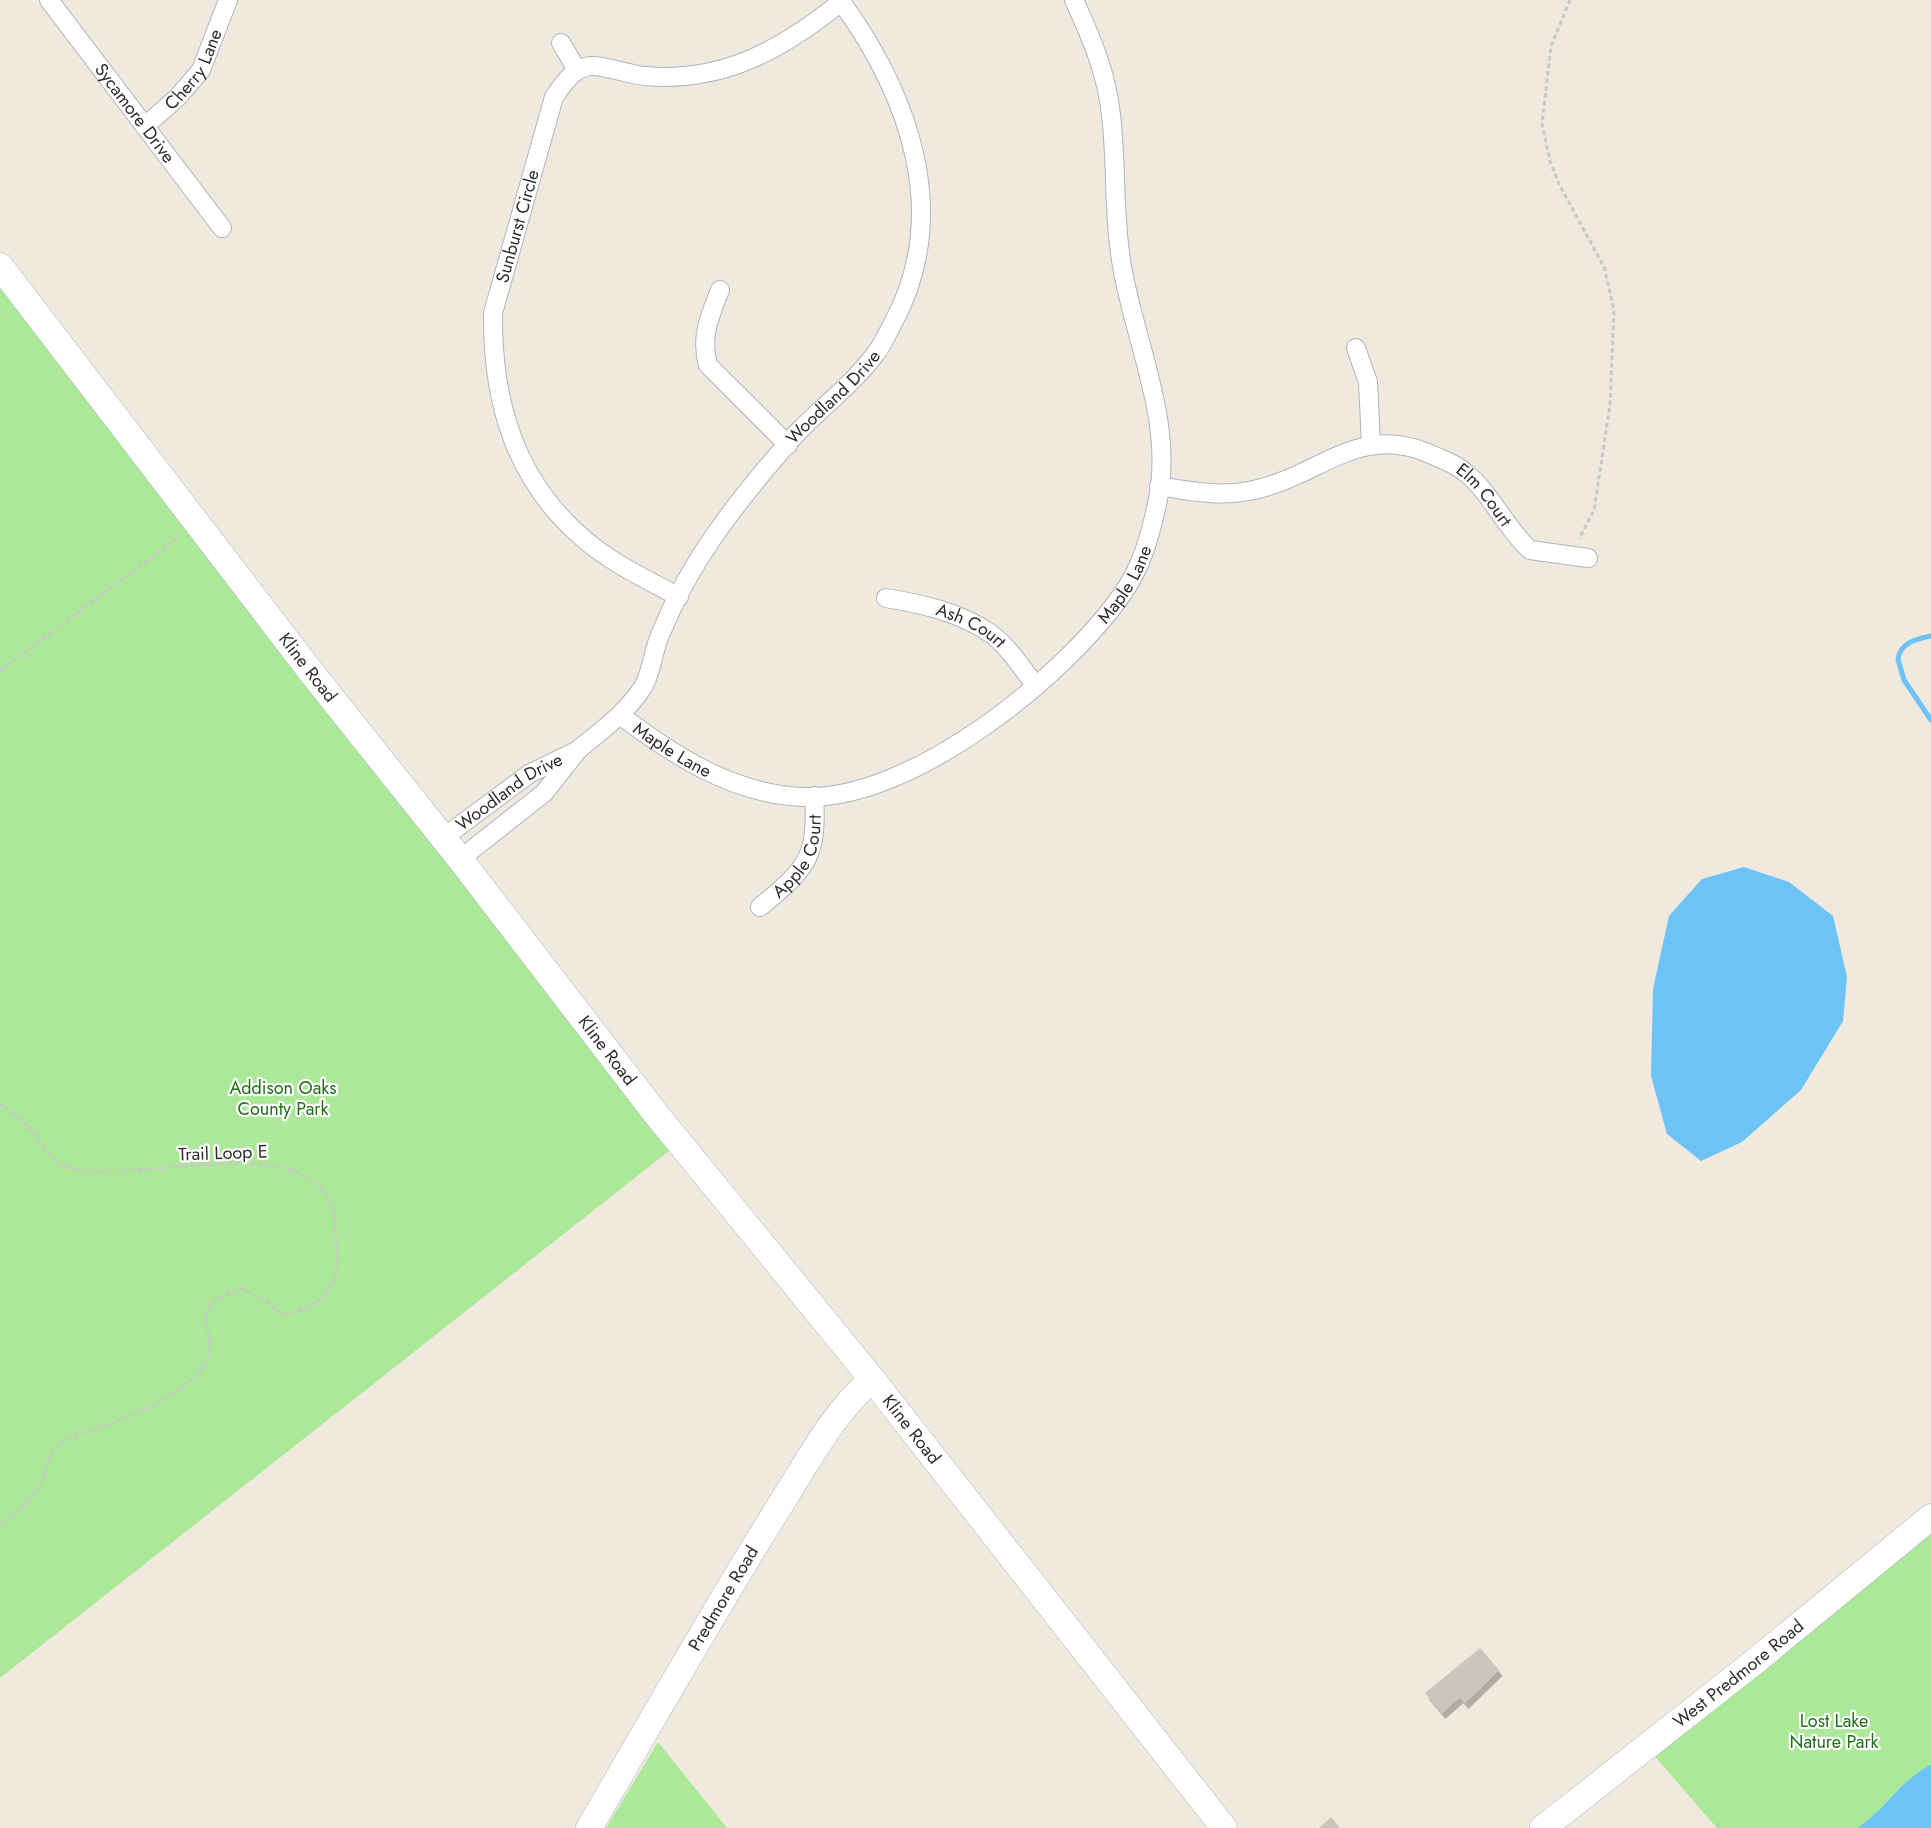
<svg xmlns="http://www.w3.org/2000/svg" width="1931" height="1828" font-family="Jost,sans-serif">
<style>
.green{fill:#abe898}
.water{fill:#6dc2f6}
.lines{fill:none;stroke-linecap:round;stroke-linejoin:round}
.stream{stroke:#6dc2f6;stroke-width:5}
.building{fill:#cac6be;stroke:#cbc6b8;stroke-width:1.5;filter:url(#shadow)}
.street-casing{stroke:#b2b3c1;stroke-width:20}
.secondary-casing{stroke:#b2b3c1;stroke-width:27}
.path{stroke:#c8c8c8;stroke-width:3;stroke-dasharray:4.5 3;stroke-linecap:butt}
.street{stroke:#fff;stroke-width:18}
.secondary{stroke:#fff;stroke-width:26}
.labels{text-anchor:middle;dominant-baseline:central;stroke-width:4.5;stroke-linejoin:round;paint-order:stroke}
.street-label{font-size:18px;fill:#2d2d2d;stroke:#fff}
.park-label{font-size:18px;fill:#1f7017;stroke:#fff}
</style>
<defs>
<filter id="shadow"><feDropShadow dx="3.5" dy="6" stdDeviation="0" flood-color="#0004"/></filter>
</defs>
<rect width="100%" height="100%" fill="#efe9de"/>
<path class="green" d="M0,265l674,882 -674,531z
M1931,1528v300h-214l-65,-75z
M658,1742l69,86h-121z"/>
<path class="water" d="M1744,867l45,15 44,34 14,61 -4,44 -42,69 -59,52 -41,19 -34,-27 -16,-58 2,-87 16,-73 33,-37z
M1931,1765v63h-74c29,-18 43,-48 74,-63z"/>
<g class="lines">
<path class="stream" d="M1931,636c-15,3 -31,7 -33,23l6,21 27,40"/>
</g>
<path class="building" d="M1480,1649l18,21 -33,32 -5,-6 -18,16 -16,-19z
M1331,1818l8,10h-19z"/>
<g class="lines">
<g class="street-casing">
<g id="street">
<path id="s1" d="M49,0l173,228"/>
<path d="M561,43l16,27"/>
<path id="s2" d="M145,126l32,-28 24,-28 27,-70"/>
<path d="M720,290c-10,26 -20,46 -12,75l80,80"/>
<path d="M1356,348l12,34 3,62"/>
<path id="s3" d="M1159,486c31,5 59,11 90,5 70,-13 108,-69 181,-37 12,5 26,10 36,19 25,20 40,56 64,77l58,8"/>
<path id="s4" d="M679,597c-31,-17 -66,-33 -94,-57 -70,-59 -93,-138 -92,-227l61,-216c9,-13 20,-30 37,-31 12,-1 40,9 54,10 78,7 138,-27 196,-74"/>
<path id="s5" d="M886,598c36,6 73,14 104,35 18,13 32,35 45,52"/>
<path id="s6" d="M620,715c54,41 114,80 185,82 107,3 260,-120 318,-204 19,-27 27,-57 34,-89 18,-81 -22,-160 -35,-238 -9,-50 -5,-101 -11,-151 -4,-41 -20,-78 -37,-115"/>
<path id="s7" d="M578,750c23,-19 49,-38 65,-63 9,-15 10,-36 17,-52 14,-34 33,-69 54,-99 23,-33 56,-73 83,-103 26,-27 57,-50 79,-80 7,-9 11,-19 16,-28 61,-111 17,-230 -52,-325"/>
<path id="s8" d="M443,838l86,-64 49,-24 -34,43 -84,66"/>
<path id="s9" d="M760,907c46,-38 58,-49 54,-111"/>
</g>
</g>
<g class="secondary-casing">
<g id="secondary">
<path id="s10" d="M0,266l311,406 149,187 196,255 216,265 352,449"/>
<path id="s11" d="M589,1828c63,-107 124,-216 190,-321 28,-44 53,-93 93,-128"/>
<path id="s12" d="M1543,1828l210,-165 178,-146"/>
</g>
</g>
<path class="path" d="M1570,0l-19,46 -9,78 8,37 9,23 45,83 10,43 -4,95 -16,105 -15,29
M0,671l180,-135
M0,1103c11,9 21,17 31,27 12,13 21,34 38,38 67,17 224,-39 261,33 5,11 5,24 6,36 0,12 2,24 0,36 -6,27 -30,38 -54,42l-14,-13 -27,-14 -27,13 -9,11c1,13 6,29 4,41 -4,32 -72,60 -99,71 -17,6 -36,9 -51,21 -12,10 -11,23 -17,36 -8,17 -26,34 -42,42"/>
<use href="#street" class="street"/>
<use href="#secondary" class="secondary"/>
</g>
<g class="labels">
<g class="street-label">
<text stroke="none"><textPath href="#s2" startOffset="76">Cherry Lane</textPath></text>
<text stroke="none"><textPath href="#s1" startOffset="142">Sycamore Drive</textPath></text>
<text stroke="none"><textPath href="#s4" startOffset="454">Sunburst Circle</textPath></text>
<text stroke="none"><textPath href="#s7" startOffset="442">Woodland Drive</textPath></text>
<text stroke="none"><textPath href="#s3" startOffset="351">Elm Court</textPath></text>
<text stroke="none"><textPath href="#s6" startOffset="603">Maple Lane</textPath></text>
<text stroke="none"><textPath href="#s5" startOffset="90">Ash Court</textPath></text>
<text stroke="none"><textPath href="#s10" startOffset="506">Kline Road</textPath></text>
<text stroke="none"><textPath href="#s6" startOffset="63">Maple Lane</textPath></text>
<text stroke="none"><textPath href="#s8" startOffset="81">Woodland Drive</textPath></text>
<text stroke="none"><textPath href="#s9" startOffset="66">Apple Court</textPath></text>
<text stroke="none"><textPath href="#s10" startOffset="992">Kline Road</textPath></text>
<text transform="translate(223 1153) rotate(-2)">Trail Loop E</text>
<text stroke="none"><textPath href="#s10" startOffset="1478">Kline Road</textPath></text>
<text stroke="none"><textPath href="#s11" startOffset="266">Predmore Road</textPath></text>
<text stroke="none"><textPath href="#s12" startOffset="249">West Predmore Road</textPath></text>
</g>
<g class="park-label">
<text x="283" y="1088">Addison Oaks<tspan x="283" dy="21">County Park</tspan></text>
<text x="1834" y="1721">Lost Lake<tspan x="1834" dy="21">Nature Park</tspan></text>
</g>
</g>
</svg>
